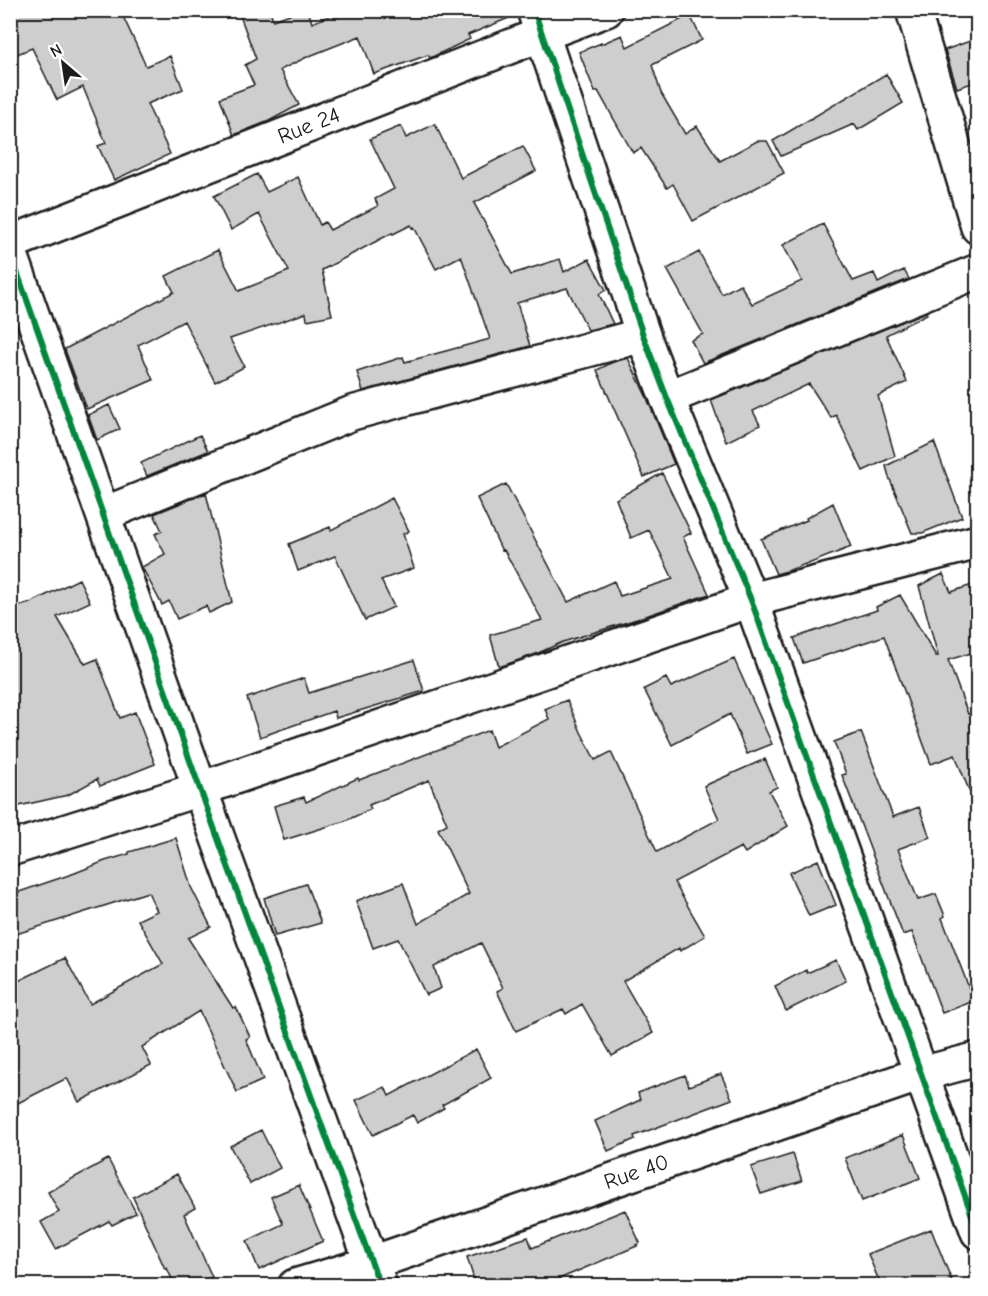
<svg xmlns="http://www.w3.org/2000/svg" width="988" height="1296" font-family="'Comic Neue',sans-serif">
<style>
.building{fill:#cecece;stroke:#1c1c1c;stroke-width:1.5}
.lines{fill:none;stroke-linecap:round;stroke-linejoin:round}
.street-casing{stroke:#1c1c1c;stroke-width:38}
.street{stroke:#fff;stroke-width:33}
.cycleway-casing{stroke:#fff;stroke-width:10}
.cycleway{stroke:#00873e;stroke-width:6}
.labels{text-anchor:middle;dominant-baseline:central;stroke-width:4.5;stroke-linejoin:round;paint-order:stroke}
.street-label{font-size:22px;fill:#1c1c1c;stroke:#fff}
</style>
<rect width="100%" height="100%" fill="#fff"/>
<filter id="ink" filterUnits="userSpaceOnUse"><feTurbulence type="fractalNoise" baseFrequency=".0167" numOctaves="2"/><feDisplacementMap in="SourceGraphic" scale="12" xChannelSelector="R" yChannelSelector="G"/><feConvolveMatrix kernelMatrix="1 2 1 2 8 2 1 2 1" color-interpolation-filters="sRGB"/></filter>
<g filter="url(#ink)">
<path class="building" d="M10,10h110l26,56 24,-10 13,33 -36,15 23,50 -56,26 -16,-34 8,-3 -23,-56 -26,13 -25,-52 -22,9z
M238,10h32l3,10 28,-10h7l4,13 32,-13h172v5l-48,20 2,4 -40,19 -2,-3 -54,19 -14,-38 -53,21 -27,13 19,35 -30,16 -35,14 -14,-37 34,-13 -9,-20 11,-6z
M690,15l12,25 -50,25 9,28 24,41 12,-8 23,35 37,-20h10l17,32 -91,48 -20,-37 -6,4 -26,-40 -8,5 -35,-62 -3,1 -16,-40 22,-9v1l21,-9 5,12z
M978,38v43l-21,7 -12,-38z
M886,74l17,29 -45,27 -4,-6 -73,32 -8,-15z
M435,124l26,54 62,-32 13,25 -62,32 38,71 48,-15 4,13 25,-13 17,31 -7,4 14,30 -25,6 -21,-42 -50,15 13,43 -167,45 -6,-19 46,-15 2,5 85,-23 -29,-83 -25,13 -22,-42 -2,1 -1,-3 -18,9 -1,-1 -70,37 10,45 -25,5 -1,-7 -76,26 14,27 -2,1v1l-27,14 -31,-61 -46,24 15,35 -66,29 -22,-59v-1l109,-57 -8,-16 52,-26 21,41 50,-20 -30,-57 -28,16 -17,-34 43,-22 10,18 31,-15 22,48 5,-3 5,8 48,-24 -3,-7 19,-10 -24,-50 31,-13 5,12z
M823,224l30,57 21,-8 4,10 26,-13 5,9 -206,84 -12,-23 12,-6 -36,-65 32,-17 23,42 18,-10 12,20 50,-23 -19,-36z
M926,312l1,2 -41,21 21,47 -29,14 17,60 -32,15 -27,-56 -5,3 -22,-34 -56,27 7,14 -34,17 -15,-42z
M628,358l19,40 27,66 -30,13 -47,-107 16,-8z
M109,405l11,24 -23,11 -9,-25z
M200,435l8,16 -61,25 -6,-13z
M934,442l28,75 -40,16h-10l-23,-56 -3,-11z
M662,473l29,60 -8,4 26,57 -72,25 -74,23 -27,12 -37,13 -9,-32 52,-15 -38,-70 -2,1 -25,-53 29,-14 62,118 46,-21 6,15 53,-17 -24,-49 -18,8 -15,-39z
M206,493l26,109 -23,11 -3,-7 -29,13 -8,-18 -7,4 -20,-38 23,-13 -10,-20 7,-3 -8,-17z
M392,498l17,33 -6,3 11,34 -33,12 13,27 -29,13 -30,-64 -37,15 -9,-27 41,-17 1,3z
M833,503l18,44 -43,17v-1l-21,8 -11,3 -15,-35 46,-19 -1,-2z
M943,574l8,18 27,-9v68l-30,9 20,54 10,-3v96l-2,1 -21,-53 -24,9 -47,-128 -81,27 -9,-25 83,-28 -1,-3 24,-12 36,61h2l-19,-70z
M79,579l11,23 -33,15 28,47 12,-5 23,59 15,-6 20,52 -55,22 -3,-7 -29,16 -58,13v-199l20,-6z
M734,659l38,85 -25,10 -17,-40 -58,31 -28,-56 22,-11 5,9z
M414,660l10,31 -88,27 -2,-7 -74,26 -13,-39 57,-20 5,15z
M567,700l14,32 14,28 16,-8 46,100 62,-33 -15,-33 61,-27 12,28 -8,4 19,35 -43,27 -4,-6 -67,35 31,54 -25,15 -1,-3 -56,33 30,52 -41,23 -30,-52 -16,10 -3,-5 -47,22 -19,-40 6,-3 -22,-45 -47,24 7,21 -15,7 -28,-56 -25,9 -17,-47 47,-18 15,41 51,-30 -31,-65 9,-5 -18,-44 -60,25 2,4 -26,12 -61,19 -10,-34 30,-9 2,5 52,-24 1,2 130,-50 6,17 54,-28 -4,-10z
M861,732l32,85 26,-10 11,30 -32,12 20,51 18,-6 9,22 -3,2 32,83 -32,12 -30,-81 -9,3 -61,-160 4,-1 -12,-32z
M176,838l15,49 20,40 -23,11 45,70 3,-1 14,30 -4,2 17,41 -26,12 -38,-81 -57,36 9,18 -72,37 -12,-24 -57,29v-122l55,-27 25,46 73,-40 -25,-44 19,-9 -9,-19 -138,44v-41l65,-22 30,-12 24,-7v-2z
M818,860l18,45 -27,11 -20,-43z
M306,884l15,39 -46,13 -11,-38z
M836,960l10,21 -60,30 -11,-25 31,-16 1,3z
M476,1049l15,29 -49,27 2,3 -27,15 -4,-8 -40,20 -17,-35 29,-13 4,9z
M721,1074l11,25 -98,37 1,3 -27,12 -13,-30 45,-21 -2,-7 47,-18 4,11z
M261,1130l19,38 -30,16 -20,-38z
M903,1135l17,43 -58,23 -17,-43z
M793,1154l9,27 -41,13 -10,-27z
M108,1159l28,54 -24,12 -3,-4 -53,28 -15,-27 18,-10 -11,-20z
M177,1174l18,34 -11,6 28,63 -20,9h-17l-8,-18 -2,1 -32,-72z
M299,1185l24,56 -64,29 -12,-29 36,-17 -12,-27z
M625,1210l15,33 -4,2 1,1 -78,33 3,7h-86l-9,-29 61,-20 4,11z
M931,1229l23,57h-73l-13,-32z"/>
<g class="lines">
<g class="street-casing">
<g id="street">
<path d="M534,10l109,325 24,63 84,202 227,632"/>
<path d="M913,10l65,217"/>
<path id="s1" d="M10,243l532,-209 64,-24"/>
<path d="M10,252l190,537 180,497"/>
<path d="M667,398l311,-127"/>
<path d="M104,514l248,-101 291,-78"/>
<path d="M10,849l190,-60 551,-189 227,-58"/>
<path id="s2" d="M295,1286l77,-23 549,-189 57,-15"/>
</g>
</g>
<use href="#street" class="street"/>
<g class="cycleway-casing">
<path id="cycleway" d="M534,10l109,325 24,63 84,202 227,632
M10,252l190,537 180,497"/>
</g>
<use href="#cycleway" class="cycleway"/>
</g>
</g>
<g class="labels">
<g class="street-label">
<text stroke="none"><textPath href="#s1" startOffset="321">Rue 24</textPath></text>
<text stroke="none"><textPath href="#s2" startOffset="360">Rue 40</textPath></text>
</g>
</g>
<rect width="988" height="1296" fill="none" stroke="#fff" stroke-width="36"/>
<rect x="18" y="18" width="952" height="1260" fill="none" stroke="#1c1c1c" stroke-width="2" filter="url(#ink)"/>
<g transform="translate(63 63) rotate(331)" stroke="#ffffff" stroke-width="4.5" paint-order="stroke">
<path d="M0-4.5L10 22L0 15L-10 22Z" fill="#1c1c1c"/>
<text y="-9" font-size="16" font-weight="bold" text-anchor="middle" fill="#1c1c1c">N</text>
</g>
</svg>
